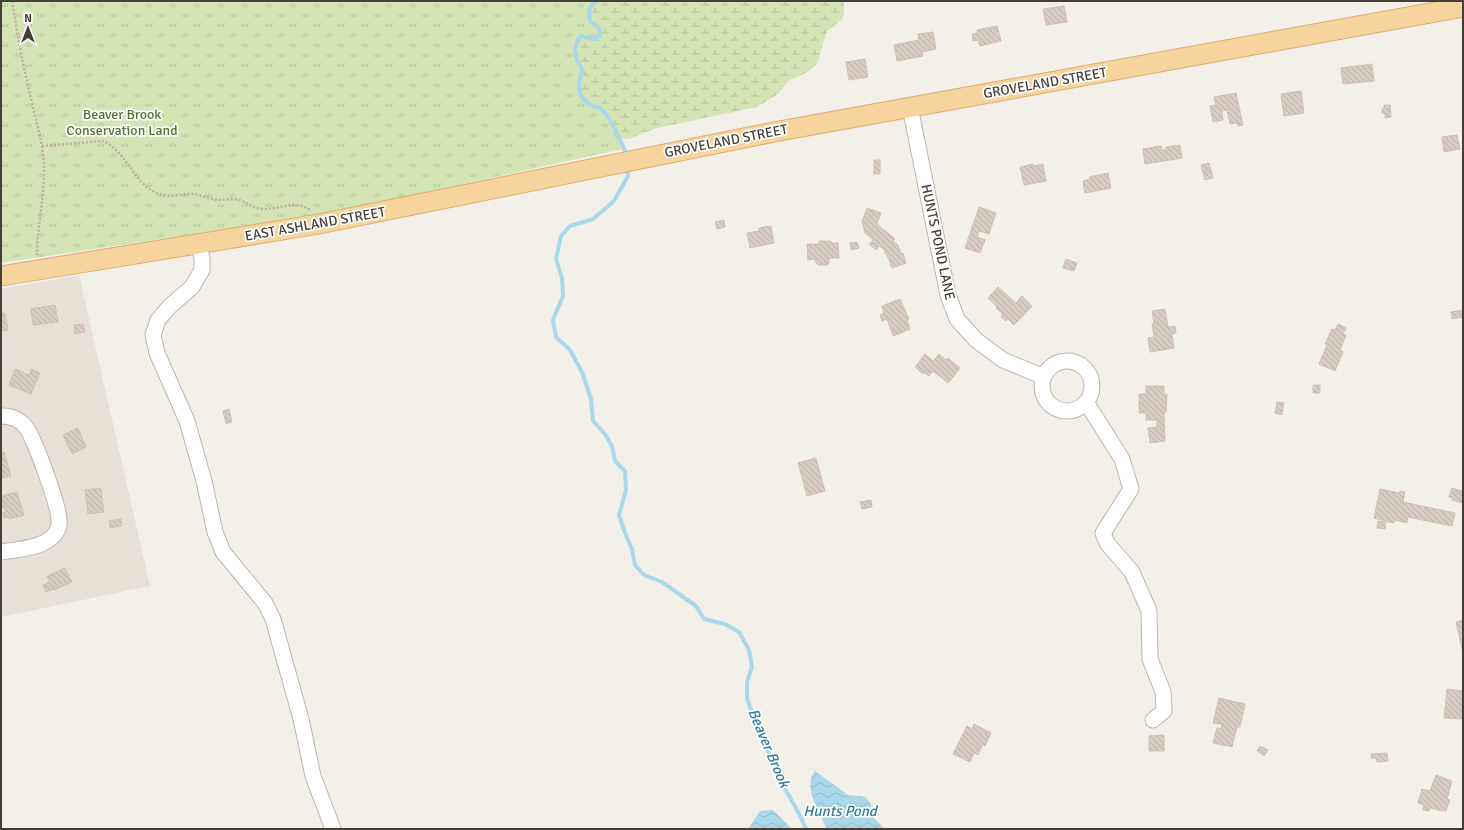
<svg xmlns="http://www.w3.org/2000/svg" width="1464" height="830" font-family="Signika,sans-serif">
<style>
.residential{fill:#e7e0d7}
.wetland{fill:url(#wetland-marsh)}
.park{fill:url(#park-tufts)}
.water{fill:url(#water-waves)}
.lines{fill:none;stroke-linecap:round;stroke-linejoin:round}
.stream{stroke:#aad8eb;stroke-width:4}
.building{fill:url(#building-back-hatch);stroke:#cec0b3}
.minor-casing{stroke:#beb5ac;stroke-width:17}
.major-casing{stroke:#dbae6f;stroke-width:21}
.path{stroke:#bfaf9e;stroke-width:2.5;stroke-dasharray:2 2;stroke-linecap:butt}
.minor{stroke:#fff;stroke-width:15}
.major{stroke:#f7d39e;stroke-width:19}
.labels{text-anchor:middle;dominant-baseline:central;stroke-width:3.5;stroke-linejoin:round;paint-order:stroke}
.street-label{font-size:14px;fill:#463f38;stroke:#fff}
.park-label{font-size:14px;fill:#51742f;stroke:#fff}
.water-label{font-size:15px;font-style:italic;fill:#347c9b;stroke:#fff}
</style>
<defs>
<pattern id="wetland-marsh" width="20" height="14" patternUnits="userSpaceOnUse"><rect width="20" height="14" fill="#d4e4b5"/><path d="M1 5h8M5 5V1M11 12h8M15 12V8" fill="none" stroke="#b7c59c"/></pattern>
<pattern id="park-tufts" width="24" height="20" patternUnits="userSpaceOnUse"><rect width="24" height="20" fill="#d4e4b5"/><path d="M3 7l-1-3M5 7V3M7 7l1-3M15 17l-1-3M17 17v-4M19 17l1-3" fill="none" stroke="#b7c59c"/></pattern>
<pattern id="water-waves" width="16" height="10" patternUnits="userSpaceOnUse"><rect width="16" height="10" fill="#aad8eb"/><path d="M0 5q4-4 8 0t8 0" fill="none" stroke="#94baca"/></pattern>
<pattern id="building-back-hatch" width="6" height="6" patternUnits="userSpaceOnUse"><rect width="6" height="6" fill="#d7ccc2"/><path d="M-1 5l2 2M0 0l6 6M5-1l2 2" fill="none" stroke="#bab0a7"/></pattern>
</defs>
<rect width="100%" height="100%" fill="#f3efe9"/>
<path class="residential" d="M79,275l71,311 -149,31v-328z"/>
<path class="wetland" d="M541,1h303v14l-4,6 -13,10 -10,33 -11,9 -18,8 -10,13 -21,13 -100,21 -29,11 -13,-1 -404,-98z"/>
<path class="park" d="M1,1h596c-8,6 -9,11 -7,20l9,7 1,7 -6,4 -14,-3c-8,14 -6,20 2,33 -3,14 -7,28 9,36 7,4 9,2 15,10 8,9 12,23 17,34l-302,66 -320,48z"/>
<path class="water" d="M815,771l33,24 18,2 5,7 1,12 13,13h-60l1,-2c-7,-16 -24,-40 -11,-56z
M773,810l19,19h-44l12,-18z"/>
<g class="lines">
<path class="stream" d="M597,1c-9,6 -9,10 -7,20l9,7 1,7 -6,4 -14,-3c-8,14 -6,20 2,33 -3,14 -7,28 9,36 8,4 7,0 15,9 7,9 13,25 19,36l1,6
M627,167l1,9 -14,25 -21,18 -23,7 -9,10 -5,23 6,19 1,18 -10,24 3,17 14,13 12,22 9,27 2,22 12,13 7,12 3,15 10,10 1,19 -7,25 6,18 7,16 3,16 9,10 18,7 34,24 8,13 21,5 14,8 10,18 3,17 -5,15v16l3,9c11,26 21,53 33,78 8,15 17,28 23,44"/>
</g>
<path class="building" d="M1064,6l3,16 -21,3 -3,-16z
M997,26l4,15 -21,5 -2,-6 -5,1 -1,-7 5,-1v-3z
M933,32l3,17 -14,3 1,4 -26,5 -3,-16 25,-5 -1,-6z
M865,59l3,18 -19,3 -3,-18z
M1372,64l2,17 -31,3 -2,-16z
M1301,91l3,22 -20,3 -3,-22z
M1236,93l7,32 -5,1 -1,-3 -7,1 -3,-14 -5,1 1,9 -10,2 -3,-16 6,-1 -2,-8z
M1384,105h6l1,12 -6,1v-5h-3v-4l2,-1z
M1457,135l3,14 -16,3 -2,-15z
M1180,145l2,13 -37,6 -2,-15 18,-3 1,4h4v-3z
M874,160h6v14h-6z
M1209,163l4,15 -8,2 -4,-15z
M1033,164v2l10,-2 3,17 -22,4 -4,-18z
M1108,173l3,15 -26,5 -2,-12 7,-2 -1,-2z
M979,207l17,6 -7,21 -10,-3 -2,6 8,3 -5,13 -15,-5z
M867,208l14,5 -4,11 18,15 -2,2 5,4 3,9 2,-1 3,10 -14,5 -5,-13 -3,-3 1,-2 -6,-4 -3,4 -7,-6 4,-4 -8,-7 -3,-12z
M724,220l1,7 -8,2 -2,-7z
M771,226l3,17 -24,5 -3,-15 12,-2v-3z
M819,241h12v2h7l1,15h-10v5l-2,2h-9l-2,-2 -1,-4 -7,1 -1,-16h12z
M857,242l2,6 -8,2 -1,-7z
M1066,259l11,4 -3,8 -11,-3z
M998,287l18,16 6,-7 10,10 -18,19 -6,-6 -2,2 -5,-4 2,-3 -7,-6 1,-1 -9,-9z
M900,299l9,20 -2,1 3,9 -17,7 -6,-17 -5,2 -2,-6 4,-2 -2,-7z
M55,305l3,17 -25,3 -2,-16z
M1165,309l3,18 7,-1 1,7 -4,1 2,14 -24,4 -2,-14 6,-1 -2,-13 2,-1 -2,-12z
M1463,310v7l-11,2 -1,-7z
M5,313l3,17 -7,1v-17z
M83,324l2,8 -10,2 -1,-9z
M1338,324l8,4 -3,6 3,1 -6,15 3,2 -8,19 -16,-7 8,-19 -2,-1 7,-15 3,1z
M925,354l8,7 6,-7 7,6 2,-2 12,10 -12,15 -15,-12 -4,5 -5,-4 -1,2 -8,-7z
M15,369l14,6 2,-6 9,4 -9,21 -22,-9z
M1313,385h7v8h-7z
M1146,386h18v8h3l-1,18h-2l1,29 -15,2 -2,-15 9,-1v-7h-11v-7h-7v-19h7z
M1277,402l7,1 -2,12 -7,-2z
M229,409l3,13 -6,2 -3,-13z
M78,428l8,19 -14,7 -9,-19z
M4,452l7,24 -10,2v-25z
M816,458l9,33 -18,5 -9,-33z
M101,488l3,24 -16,2 -3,-24z
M1452,488l11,3v12l-11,-3 1,-2 -4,-1z
M1380,489l20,4v-2l5,1 -2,10 52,11 -3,13 -44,-9 -1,6 -12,-3 -1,3 -20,-5z
M17,492l7,23 -15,4 -1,-2 -4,1 -1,-5 3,-1 -2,-5 -3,1v-12z
M871,500l1,7 -10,2 -2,-7z
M121,519l1,7 -12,2 -1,-7z
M1378,521l8,1 -1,7 -8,-1z
M65,568l7,14 -18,8 -1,-1 -7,3 -3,-7 7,-3 -3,-6z
M1463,620v33l-7,-31z
M1447,689l16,2 -1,28 -18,-1z
M1219,698l26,6 -5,23h-3l-5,20 -19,-4 4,-15 4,1 1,-5 -9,-1z
M974,724l17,9 -6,13 -2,-2 -5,11 -4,-2 -4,9 -17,-8 14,-28 5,3z
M1164,735v16h-15v-15z
M1260,746l8,4 -4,6 -7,-5z
M1387,753l1,8 -11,1 -1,-4h-5v-4z
M1436,775l16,6 -5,18 3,1 -4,11 -4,-1v1l-12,-3 -1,3 -6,-1 1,-5 -6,-2 4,-14 8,2z"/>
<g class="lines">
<g class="minor-casing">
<path id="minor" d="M910,107l38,188 9,24 19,21 27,20 41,17
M199,244l3,15v11l-10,17 -23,20 -11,13 -5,15 4,18 30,68 17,60 11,51 8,20 42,51 8,16 28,100 12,57 20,53
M1042 386a25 25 0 1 1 50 0a25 25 0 1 1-50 0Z
M1086,402l36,57 9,30 -28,44 4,10 25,29 17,39 1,48 13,33 1,19 -11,9
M1,416c9,0 18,3 24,10 9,10 34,81 34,94 1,5 -1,10 -4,14 -12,15 -37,15 -54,18"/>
</g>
<g class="major-casing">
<path id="major" d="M1,276l318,-52 455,-92 689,-125"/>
</g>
<path class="path" d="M12,1c5,28 9,57 16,84 5,27 15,54 16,81 1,30 -7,59 -7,89
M42,146l61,-5c26,12 33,49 60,54 10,2 19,-1 28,-1 9,0 18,5 27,6 7,0 15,-2 22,0 8,3 13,8 22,9 17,1 33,-10 48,1"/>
<use href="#minor" class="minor"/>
<use href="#major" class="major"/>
</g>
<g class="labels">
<g class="street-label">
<text transform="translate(1045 83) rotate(-10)">GROVELAND STREET</text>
<text transform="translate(726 141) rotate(-11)">GROVELAND STREET</text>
<text transform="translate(315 224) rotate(-10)">EAST ASHLAND STREET</text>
<text transform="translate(938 242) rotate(78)">HUNTS POND LANE</text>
</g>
<g class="park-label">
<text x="122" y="114">Beaver Brook<tspan x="122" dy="16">Conservation Land</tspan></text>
</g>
<g class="water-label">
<text transform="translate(769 748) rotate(67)">Beaver Brook</text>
<text x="840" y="811">Hunts Pond</text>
</g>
</g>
<rect width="1464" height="830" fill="none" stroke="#463f38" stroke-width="4"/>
<g transform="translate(28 28)" stroke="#ffffff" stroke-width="3" paint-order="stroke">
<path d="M0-3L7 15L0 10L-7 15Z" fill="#463f38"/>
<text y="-6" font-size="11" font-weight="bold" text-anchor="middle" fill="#463f38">N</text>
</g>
</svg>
